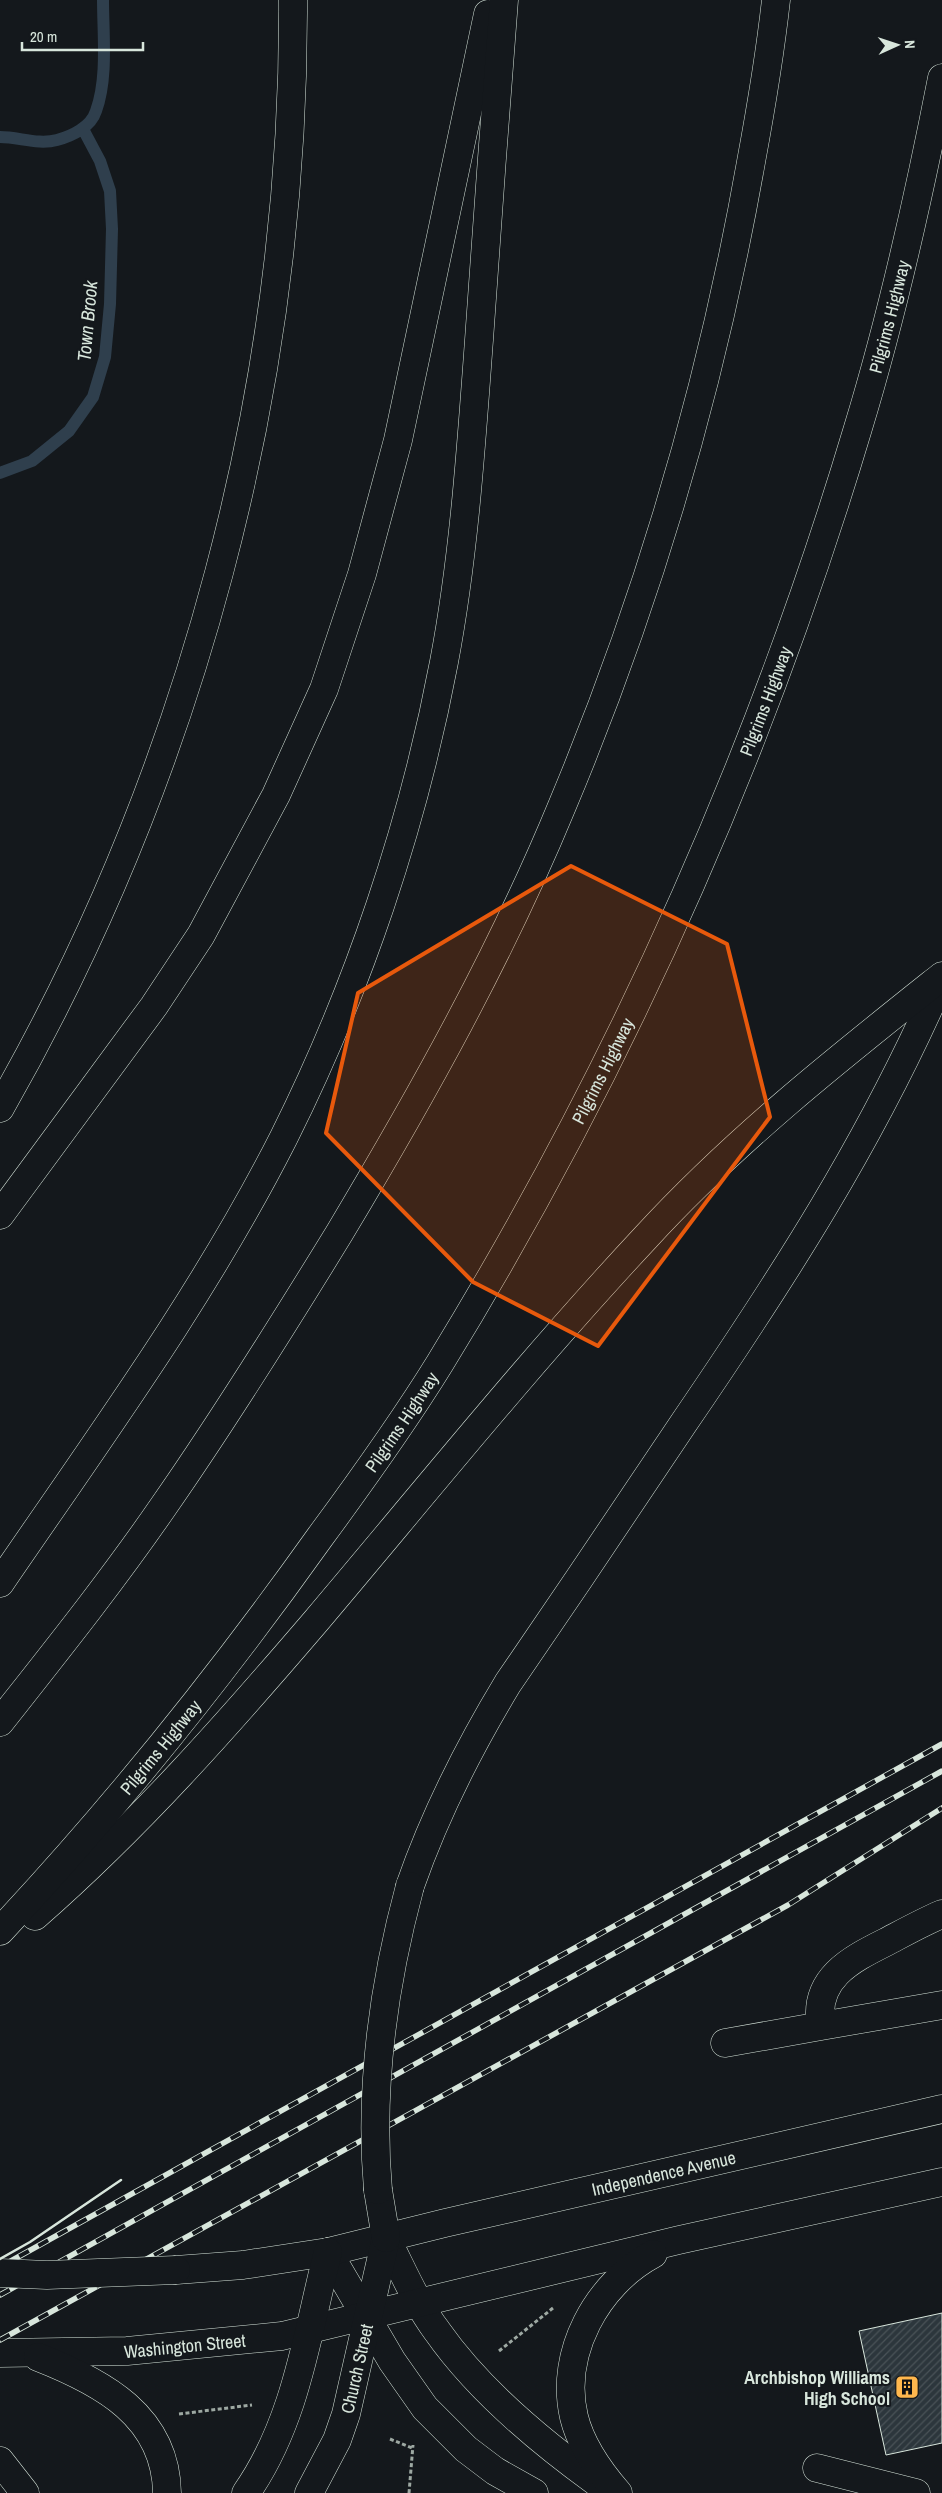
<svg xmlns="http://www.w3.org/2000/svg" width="942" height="2493" font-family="'Archivo Narrow',sans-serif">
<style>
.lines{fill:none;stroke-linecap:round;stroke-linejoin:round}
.stream{stroke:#2f3f4d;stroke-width:12}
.building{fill:url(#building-hatch);stroke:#d8e6dc}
.minor-casing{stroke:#d8e6dc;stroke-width:29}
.major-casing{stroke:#d8e6dc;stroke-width:29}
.highway-casing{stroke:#d8e6dc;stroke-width:29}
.path{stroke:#9da8a2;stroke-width:3;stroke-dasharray:4 2.5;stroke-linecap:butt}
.minor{stroke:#14181c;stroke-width:28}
.major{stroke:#14181c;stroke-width:28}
.highway{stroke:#14181c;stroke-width:28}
.rail-casing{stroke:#d8e6dc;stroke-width:5.5}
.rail{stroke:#14181c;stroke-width:4;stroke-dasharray:11;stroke-linecap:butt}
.major-bridge-casing{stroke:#d8e6dc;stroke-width:29;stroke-linecap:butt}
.highway-bridge-casing{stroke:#d8e6dc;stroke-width:29;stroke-linecap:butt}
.major-bridge{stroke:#14181c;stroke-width:28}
.highway-bridge{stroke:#14181c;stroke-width:28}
.wall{stroke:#d8e6dc;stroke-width:2.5}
.marked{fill:#e8590c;fill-opacity:0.2;stroke:#e8590c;stroke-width:4;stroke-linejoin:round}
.labels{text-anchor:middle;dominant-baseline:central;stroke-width:4;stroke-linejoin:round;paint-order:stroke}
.street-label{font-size:18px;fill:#d8e6dc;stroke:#14181c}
.poi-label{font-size:18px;font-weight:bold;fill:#d8e6dc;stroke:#14181c;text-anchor:end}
.water-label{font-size:19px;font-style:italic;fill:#d8e6dc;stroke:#14181c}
</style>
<defs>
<pattern id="building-hatch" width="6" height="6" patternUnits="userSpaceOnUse" patternTransform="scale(1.25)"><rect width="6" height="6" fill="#2c363c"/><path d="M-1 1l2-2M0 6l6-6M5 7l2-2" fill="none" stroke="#4a5358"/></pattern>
</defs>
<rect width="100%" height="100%" fill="#14181c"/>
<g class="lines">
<path class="stream" d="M0,137c19,0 38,8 57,3 15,-4 34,-13 39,-29 12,-33 7,-76 7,-111
M0,473l32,-12 37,-30 24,-34 12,-40 5,-53 2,-75 -2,-38 -10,-30 -17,-32"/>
</g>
<path class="building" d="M942,2313v130l-56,12 -27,-124z"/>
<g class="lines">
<g class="minor-casing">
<path id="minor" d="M942,1914c-19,8 -37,18 -56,28 -36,18 -73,37 -65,84l121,-21
M725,2043l96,-17
M386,2238c16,31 30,65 51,93 44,63 112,118 175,162
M328,2252l64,109 33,47 41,41 29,22 39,22
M0,2461l25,32
M817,2468l99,25"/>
</g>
<g class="major-casing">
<g id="major">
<path id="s1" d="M176,2270l67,-5 85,-13 117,-29 497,-114"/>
<path id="s2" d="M0,2353l127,-2 155,-15 397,-96 263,-58"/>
<path d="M38,2357c64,25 128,59 129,136"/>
<path d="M246,2493c50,-71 61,-159 82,-241"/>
<path id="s3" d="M309,2493l28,-53 9,-26 40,-176"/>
<path d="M618,2493c-19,-22 -37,-47 -44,-76 -15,-64 23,-133 79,-163"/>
</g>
</g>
<g class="highway-casing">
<g id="highway">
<path d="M0,1108c191,-334 295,-723 293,-1108"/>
<path d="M0,1215l154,-209 47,-71 75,-140 48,-106 38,-115 36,-134 90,-426"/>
<path d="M0,1583c99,-145 204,-288 284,-446 74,-148 129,-311 160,-475 20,-106 27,-214 35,-322 8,-113 16,-227 25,-340"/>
<path d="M0,1722c56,-71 112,-141 163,-215 62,-89 120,-182 177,-275 82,-137 161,-278 222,-426 87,-207 150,-423 189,-644 10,-54 19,-108 25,-162"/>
<path d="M410,1886c25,-72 58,-137 98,-203 59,-86 117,-172 175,-259 99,-145 189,-284 259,-446"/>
<path d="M35,1916c103,-90 192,-191 281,-295 109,-129 215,-261 330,-384 90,-98 193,-179 296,-261"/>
<path id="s4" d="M0,1931c116,-124 221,-255 320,-394 42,-57 83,-114 120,-174 179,-292 320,-607 418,-935 35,-115 61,-232 84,-350"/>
<path d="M378,2190l8,48"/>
</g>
</g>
<path class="path" d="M499,2351l54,-43
M179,2414l73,-9
M390,2439l22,9
M409,2493l4,-48"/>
<use href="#minor" class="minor"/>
<use href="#major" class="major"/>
<use href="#highway" class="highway"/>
<g class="rail-casing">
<path id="rail" d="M0,2267l942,-523
M0,2295l942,-524
M0,2340l788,-435 154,-97"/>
</g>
<use href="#rail" class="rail"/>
<g class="major-bridge-casing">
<path id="major-bridge" d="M0,2273l47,2 129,-5"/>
</g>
<g class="highway-bridge-casing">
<path id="highway-bridge" d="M378,2190c-9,-103 5,-204 32,-304"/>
</g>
<use href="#major-bridge" class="major-bridge"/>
<use href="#highway-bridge" class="highway-bridge"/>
<path class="wall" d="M0,2259l30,-17 91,-62"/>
</g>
<path class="marked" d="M571,866l156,78 43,173 -172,229 -125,-64 -147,-149 32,-140z"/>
<defs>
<g id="building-square" transform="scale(1.25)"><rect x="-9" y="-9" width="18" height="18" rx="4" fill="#ffb74d" stroke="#14181c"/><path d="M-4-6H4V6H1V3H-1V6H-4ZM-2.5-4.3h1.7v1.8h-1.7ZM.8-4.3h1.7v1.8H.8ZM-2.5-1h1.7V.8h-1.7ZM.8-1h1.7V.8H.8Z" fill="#111"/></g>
</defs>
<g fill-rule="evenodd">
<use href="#building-square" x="907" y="2387"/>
</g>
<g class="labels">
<g class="street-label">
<text stroke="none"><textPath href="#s4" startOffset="1862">Pilgrims Highway</textPath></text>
<text stroke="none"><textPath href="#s4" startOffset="1458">Pilgrims Highway</textPath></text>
<text stroke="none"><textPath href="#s4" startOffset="1054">Pilgrims Highway</textPath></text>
<text stroke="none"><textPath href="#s4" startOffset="649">Pilgrims Highway</textPath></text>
<text stroke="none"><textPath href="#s4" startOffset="244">Pilgrims Highway</textPath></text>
<text stroke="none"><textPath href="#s1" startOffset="498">Independence Avenue</textPath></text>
<text stroke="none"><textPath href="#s2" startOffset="185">Washington Street</textPath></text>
<text stroke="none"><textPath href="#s3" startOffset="134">Church Street</textPath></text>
</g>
<g class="poi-label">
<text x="890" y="2377">Archbishop Williams<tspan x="890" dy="21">High School</tspan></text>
</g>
<g class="water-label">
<text transform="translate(87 321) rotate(-85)">Town Brook</text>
</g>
</g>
<g transform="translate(897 45) rotate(87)" stroke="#14181c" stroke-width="4" paint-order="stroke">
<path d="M0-4L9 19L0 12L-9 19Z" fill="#d8e6dc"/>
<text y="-8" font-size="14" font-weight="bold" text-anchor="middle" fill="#d8e6dc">N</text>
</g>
<path d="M22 42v8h121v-8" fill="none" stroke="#d8e6dc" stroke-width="2.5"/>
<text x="30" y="42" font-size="15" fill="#d8e6dc" stroke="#14181c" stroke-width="4" paint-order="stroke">20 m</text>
</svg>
